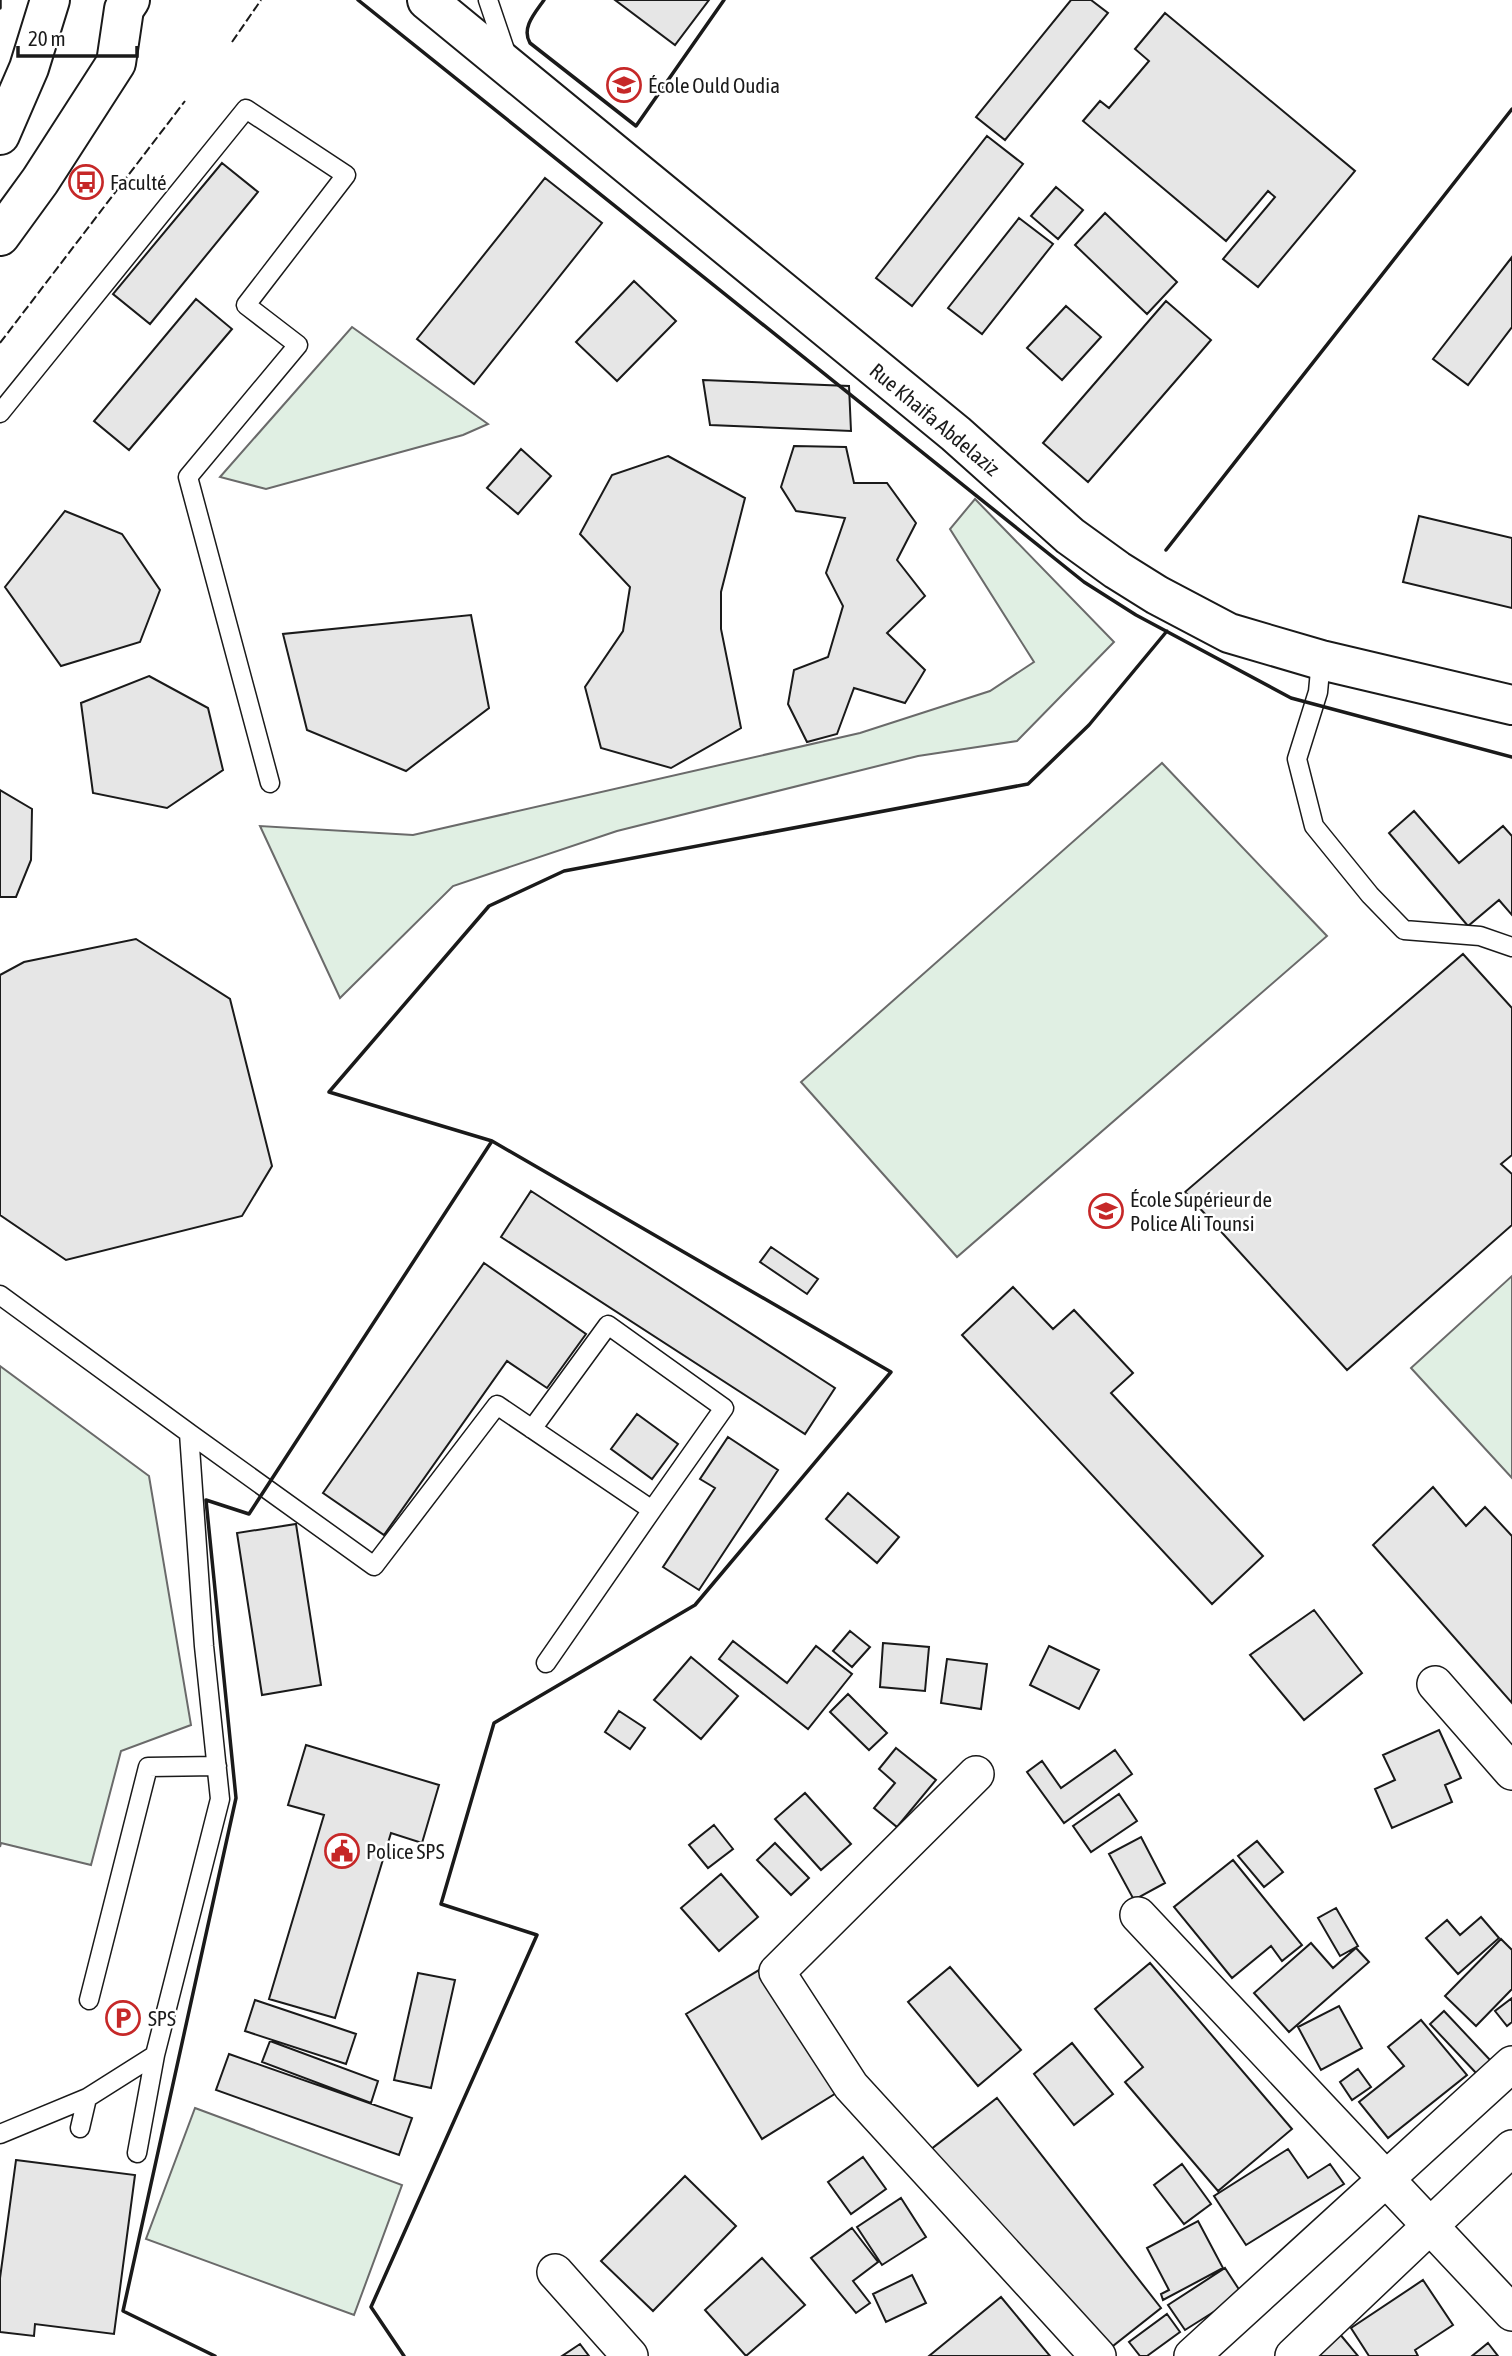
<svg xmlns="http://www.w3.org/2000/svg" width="1512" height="2356" font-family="'Asap Condensed',sans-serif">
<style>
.green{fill:#e0efe3;stroke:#6a6a6a;stroke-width:2}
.building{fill:#e6e6e6;stroke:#1a1a1a;stroke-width:2}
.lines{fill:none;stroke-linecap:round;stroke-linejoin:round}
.service-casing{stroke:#1a1a1a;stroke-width:21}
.minor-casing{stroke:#1a1a1a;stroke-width:38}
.tertiary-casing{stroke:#1a1a1a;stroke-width:42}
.primary-casing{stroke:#1a1a1a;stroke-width:42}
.service{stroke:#fff;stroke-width:18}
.minor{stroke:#fff;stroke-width:35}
.tertiary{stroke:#fff;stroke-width:38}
.primary{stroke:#fff;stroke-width:38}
.fence{stroke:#1a1a1a;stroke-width:2;stroke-dasharray:9 3.5;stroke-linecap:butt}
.wall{stroke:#1a1a1a;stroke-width:3.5}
.labels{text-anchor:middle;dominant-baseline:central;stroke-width:5;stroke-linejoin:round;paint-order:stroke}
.poi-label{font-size:21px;fill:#1a1a1a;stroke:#fff;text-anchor:start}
.street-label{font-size:21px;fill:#1a1a1a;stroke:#fff}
</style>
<rect width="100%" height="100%" fill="#fff"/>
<path class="green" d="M352,327l136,97 -25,11 -197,54 -46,-12z
M975,499l139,143 -97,99 -99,15 -301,75 -164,55 -113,112 -80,-172 153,9 447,-102 130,-42 44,-29 -84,-133z
M1162,763l165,173 -370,321 -156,-175z
M1512,1276v202l-101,-110z
M0,1366l149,110 42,249 -70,26 -30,114 -90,-22 -1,4z
M195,2108l207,77 -48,130 -208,-76z"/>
<path class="building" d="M615,0h94l-34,45z
M1071,0h20l17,13 -103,127 -29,-23z
M1165,13l190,158 -97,116 -35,-28 52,-62 -7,-6 -42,50 -143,-120 17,-20 9,7 40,-47 -14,-12z
M987,136l36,28 -111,142 -36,-28z
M222,163l36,29 -108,132 -37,-30z
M545,178l57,45 -128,161 -57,-45z
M1056,187l27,23 -25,29 -27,-23z
M1105,213l72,69 -30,32 -72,-69z
M1019,218l34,26 -71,90 -34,-26z
M1512,257v70l-44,58 -35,-26z
M634,281l42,40 -59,60 -41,-39z
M196,299l36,30 -103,121 -35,-29z
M1166,301l45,39 -123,142 -45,-39z
M1066,306l35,31 -39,43 -35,-32z
M703,380l146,6 2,45 -141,-6z
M794,446l52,1 8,36h33l29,40 -19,37 28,36 -38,37 38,37 -20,33 -51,-15 -17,46 -30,8 -19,-38 6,-34 34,-13 15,-51 -17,-33 19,-55 -49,-7 -15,-24z
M521,449l30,27 -33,38 -31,-26z
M668,456l77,42 -24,94v37l20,99 -70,40 -70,-20 -16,-61 38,-56 7,-44 -50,-53 32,-59z
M65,511l57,23 38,56 -20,52 -79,24 -56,-79z
M1419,516l93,22v70l-109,-26z
M471,615l18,93 -83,63 -99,-41 -24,-96z
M149,676l59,32 15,62 -56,38 -74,-15 -12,-90z
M0,790l32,19 -1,51 -15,37h-16z
M1414,811l45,52 44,-37 9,10v79l-13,-15 -31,26 -79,-93z
M136,939l94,60 42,167 -30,50 -176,44 -66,-45v-240l24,-13z
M1463,954l49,54v147l-11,9 11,10v51l-165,145 -162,-178z
M531,1191l304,197 -30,46 -304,-197z
M771,1247l47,32 -11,15 -47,-32z
M484,1263l102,71 -39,54 -40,-27 -123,174 -61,-42z
M1013,1287l40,42 21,-19 59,63 -22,20 152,163 -51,48 -250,-269z
M637,1414l41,30 -26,35 -41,-30z
M728,1437l50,33 -79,120 -36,-23 52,-79 -15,-9z
M1433,1487l33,39 19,-19 27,29v167l-139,-158z
M848,1493l51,44 -22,26 -51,-44z
M296,1524l25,161 -59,10 -25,-162z
M1314,1610l48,63 -58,47 -54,-65z
M850,1631l20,16 -18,20 -19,-16z
M733,1641l54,42 29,-37 36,28 -44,55 -89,-70z
M883,1643l46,4 -4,44 -45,-4z
M1049,1646l50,24 -20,39 -49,-24z
M691,1657l47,39 -37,43 -47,-39z
M947,1659l40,5 -6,45 -40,-6z
M848,1694l39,39 -18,17 -39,-38z
M619,1711l26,17 -15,21 -25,-17z
M1439,1730l22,48 -16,7 7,17 -60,26 -17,-39 20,-9 -12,-25z
M306,1745l133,40 -17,58 -31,-10 -56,185 -66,-19 55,-184 -36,-10z
M896,1748l40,32 -39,47 -23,-19 21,-25 -16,-14z
M1115,1750l17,24 -68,49 -37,-51 15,-11 19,27z
M805,1793l46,51 -30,26 -46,-51z
M1119,1794l18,27 -46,31 -18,-26z
M714,1825l19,24 -25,19 -19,-23z
M1141,1837l24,46 -31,17 -25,-46z
M1257,1841l26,31 -19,15 -26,-31z
M775,1843l34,35 -18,17 -34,-35z
M1233,1860l69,85 -20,16 -11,-15 -39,32 -58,-71z
M721,1874l37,43 -39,34 -38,-43z
M1336,1908l22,38 -18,10 -22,-38z
M1481,1917l18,21 -41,36 -32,-36 21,-18 13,15z
M1501,1939l11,11v39l-36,37 -31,-30z
M1311,1943l22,25 23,-20 13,14 -80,70 -35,-39z
M1150,1963l142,166 -74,62 -93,-109 18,-15 -48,-58z
M769,1964l77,123 -84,52 -76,-125z
M950,1967l71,83 -43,36 -70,-84z
M418,1973l37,7 -24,108 -37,-8z
M1512,1998v24l-5,4 -12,-15z
M255,2000l101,34 -10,30 -101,-33z
M1339,2006l23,42 -41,22 -23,-43z
M1444,2011l47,50 -14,13 -47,-50z
M1421,2020l46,55 -79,63 -29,-36 45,-36 -16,-19z
M270,2041l108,40 -7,22 -109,-41z
M1072,2043l41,51 -39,31 -40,-51z
M229,2054l183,64 -13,37 -183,-65z
M1358,2069l13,18 -19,13 -12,-18z
M997,2098l164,210 -57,45 -174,-203z
M1288,2149l20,29 22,-14 14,20 -98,61 -32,-49z
M863,2157l23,32 -35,25 -23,-32z
M16,2160l119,15 -21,159 -79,-10 -1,12 -34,-4v-54z
M1182,2164l29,40 -27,20 -30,-39z
M685,2176l51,50 -83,85 -52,-50z
M901,2198l25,39 -44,28 -25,-38z
M1198,2221l25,47 -60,32 -2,-6 8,-4 -22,-42z
M852,2228l26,34 -25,19 17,22 -14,10 -45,-55z
M762,2258l43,47 -59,51 -41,-46z
M1225,2268l17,26 -57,36 -17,-25z
M912,2275l14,28 -40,19 -13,-28z
M1423,2280l30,45 -38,25 3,6h-49l-18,-28z
M1001,2297l49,59h-121z
M1167,2314l13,18 -33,24h-7l-11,-14z
M1339,2333l19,23h-47z
M1488,2343l10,13h-26z
M580,2344l9,12h-27z"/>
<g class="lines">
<g class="service-casing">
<path id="service" d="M488,0l19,56
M0,413l246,-304 100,66 -100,130 52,40 -110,132 82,306
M1321,660l-3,32 -21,67 17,67 56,69 34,35 76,6 32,11
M0,1295l189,138 15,213 16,153 -65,256 -18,98
M532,1429l76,-104 116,83 -72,102
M189,1433l185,133 123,-161 155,105 -106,153
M89,2000l59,-233 69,-1
M80,2128l7,-30 68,-43
M0,2134l87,-36"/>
</g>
<g class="minor-casing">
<path id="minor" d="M1435,1684l77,88
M976,1774l-199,198 74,114 247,270
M1138,1915l374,398
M555,2272l75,84
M1192,2356l320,-292
M1293,2356l219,-208"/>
</g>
<g class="tertiary-casing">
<path id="tertiary" d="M427,0l529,434 114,102 47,34 40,25 72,38 92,27 191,45"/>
</g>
<g class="primary-casing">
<path id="primary" d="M0,135l29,-67 21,-68
M0,236l40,-55 76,-118 8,-54 6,-9"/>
</g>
<use href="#service" class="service"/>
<use href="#minor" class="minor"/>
<use href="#tertiary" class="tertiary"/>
<use href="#primary" class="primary"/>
<path class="fence" d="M232,42l29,-42
M0,343l185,-242"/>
<path class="wall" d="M358,0l726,582 52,33 155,83 221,59
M544,0c-9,13 -23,28 -14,43l106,83 88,-126
M0,8v-8
M1166,550l346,-441
M215,2356l-92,-45 113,-513 -30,-298 43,14 243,-373
M404,2356l-33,-49 166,-372 -96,-31 53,-181 201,-118 196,-233 -399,-231 -163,-49 160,-186 75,-35 464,-87 61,-59 78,-94"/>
</g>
<defs>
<g id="school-ring" transform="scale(1.75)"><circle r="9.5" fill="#fff" stroke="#c62828" stroke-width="1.5"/><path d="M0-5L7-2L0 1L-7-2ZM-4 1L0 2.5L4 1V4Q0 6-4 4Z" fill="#c62828"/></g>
<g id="bus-ring" transform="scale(1.75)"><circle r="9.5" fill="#fff" stroke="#c62828" stroke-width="1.5"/><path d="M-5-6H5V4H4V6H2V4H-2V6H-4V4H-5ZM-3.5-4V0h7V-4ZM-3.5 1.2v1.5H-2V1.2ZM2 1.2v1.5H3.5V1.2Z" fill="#c62828"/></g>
<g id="university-ring" transform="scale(1.75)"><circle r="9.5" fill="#fff" stroke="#c62828" stroke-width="1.5"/><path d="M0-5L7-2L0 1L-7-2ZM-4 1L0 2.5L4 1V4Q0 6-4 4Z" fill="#c62828"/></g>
<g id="civic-ring" transform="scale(1.75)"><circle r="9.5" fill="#fff" stroke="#c62828" stroke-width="1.5"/><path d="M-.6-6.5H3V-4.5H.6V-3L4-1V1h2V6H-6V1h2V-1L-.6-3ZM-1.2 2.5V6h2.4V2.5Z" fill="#c62828"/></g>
<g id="parking-ring" transform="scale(1.75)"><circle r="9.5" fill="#fff" stroke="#c62828" stroke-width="1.5"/><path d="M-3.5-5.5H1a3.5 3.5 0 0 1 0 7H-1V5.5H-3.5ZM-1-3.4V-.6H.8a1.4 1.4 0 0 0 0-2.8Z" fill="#c62828"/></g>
</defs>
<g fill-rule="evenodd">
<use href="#school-ring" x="624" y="85"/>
<use href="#bus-ring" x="86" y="182"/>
<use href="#university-ring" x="1106" y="1211"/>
<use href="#civic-ring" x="342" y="1851"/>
<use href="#parking-ring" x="123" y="2018"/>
</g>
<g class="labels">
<g class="poi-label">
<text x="648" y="85">École Ould Oudia</text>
<text x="110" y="182">Faculté</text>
<text x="1130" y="1199">École Supérieur de<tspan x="1130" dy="24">Police Ali Tounsi</tspan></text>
<text x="366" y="1851">Police SPS</text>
<text x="148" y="2018">SPS</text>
</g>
<g class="street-label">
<text transform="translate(935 419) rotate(40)">Rue Khaifa Abdelaziz</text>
</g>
</g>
<path d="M18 46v10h119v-10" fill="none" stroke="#1a1a1a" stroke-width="3.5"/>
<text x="28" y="46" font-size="21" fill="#1a1a1a" stroke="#ffffff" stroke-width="5" paint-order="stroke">20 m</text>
</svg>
